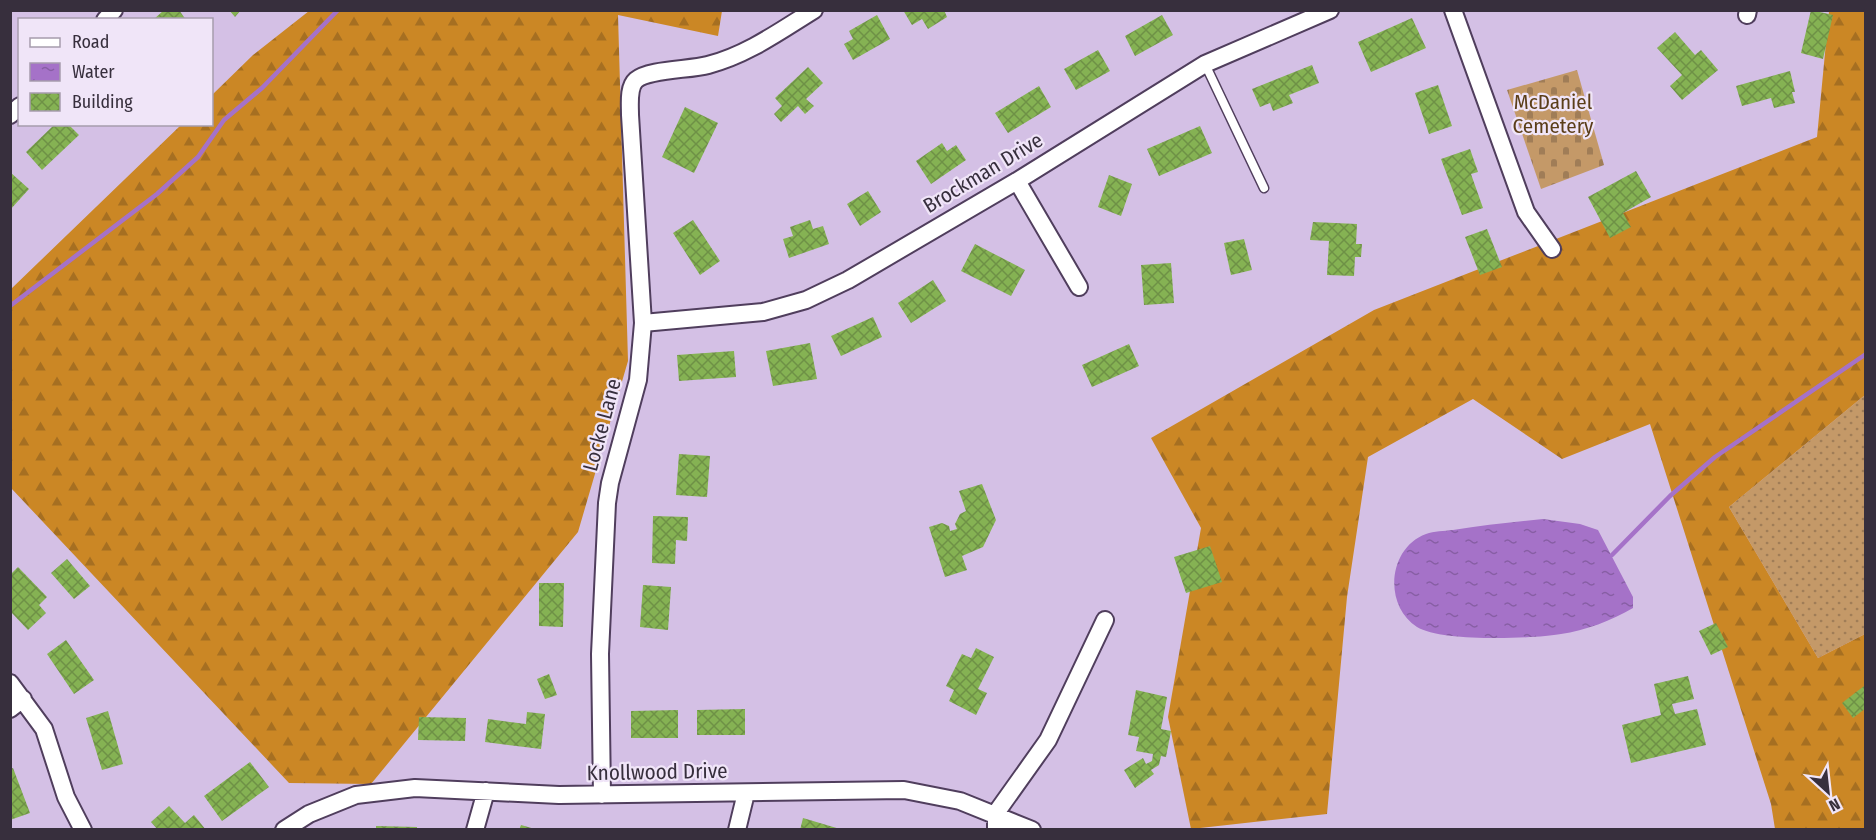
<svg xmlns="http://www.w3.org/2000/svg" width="1876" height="840" font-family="'Fira Sans Condensed',sans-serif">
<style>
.grass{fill:url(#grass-dots)}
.forest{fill:url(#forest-firs)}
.cemetery{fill:url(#cemetery-stones)}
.water{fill:url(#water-ripples)}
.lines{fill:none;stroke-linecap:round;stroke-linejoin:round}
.stream{stroke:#a572c8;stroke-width:4.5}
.building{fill:url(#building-cross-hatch)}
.service-casing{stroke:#503e5d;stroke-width:11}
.minor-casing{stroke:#503e5d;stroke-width:20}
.service{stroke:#fff;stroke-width:8}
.minor{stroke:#fff;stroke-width:16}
.labels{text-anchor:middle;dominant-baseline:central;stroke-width:4.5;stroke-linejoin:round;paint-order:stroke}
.park-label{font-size:21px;fill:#5b3e19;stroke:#f0e5f8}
.street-label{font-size:21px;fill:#372f3d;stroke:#f0e5f8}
</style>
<defs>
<pattern id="grass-dots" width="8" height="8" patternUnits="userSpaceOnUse" patternTransform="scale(1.5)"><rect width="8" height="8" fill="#c49968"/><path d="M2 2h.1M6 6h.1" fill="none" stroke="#a07d57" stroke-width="1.8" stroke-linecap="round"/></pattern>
<pattern id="forest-firs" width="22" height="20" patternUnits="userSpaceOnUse" patternTransform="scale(1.5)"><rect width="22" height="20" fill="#cb8725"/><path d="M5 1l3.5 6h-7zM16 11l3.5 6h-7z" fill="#a66f21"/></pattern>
<pattern id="cemetery-stones" width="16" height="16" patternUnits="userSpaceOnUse" patternTransform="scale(1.5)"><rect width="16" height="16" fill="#c49968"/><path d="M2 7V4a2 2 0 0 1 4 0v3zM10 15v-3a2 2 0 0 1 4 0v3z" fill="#a07d57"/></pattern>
<pattern id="water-ripples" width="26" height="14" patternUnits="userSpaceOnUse" patternTransform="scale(1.5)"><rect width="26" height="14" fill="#a572c8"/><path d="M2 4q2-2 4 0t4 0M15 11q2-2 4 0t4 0" fill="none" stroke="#875ea4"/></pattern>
<pattern id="building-cross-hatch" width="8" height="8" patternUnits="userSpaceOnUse" patternTransform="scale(1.5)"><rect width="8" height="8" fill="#85b253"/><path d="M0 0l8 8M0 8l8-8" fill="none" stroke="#6e9146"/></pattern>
</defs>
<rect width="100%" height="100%" fill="#d4c0e5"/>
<path class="grass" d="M1865,395v239l-47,24 -89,-151z"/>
<path class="forest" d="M309,11h413l-4,25 -100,-21 10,346 -50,171 -207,252 -82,-1 -278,-295v-199l170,-164 31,-1v-29l41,-40z
M1829,11h36v384l-136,112 89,151 47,-24v195h-90l-4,-25 -121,-380 -88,35 -89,-60 -105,58 -21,140 -20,217 -136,15 -23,-112 33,-189 -50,-90 223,-128 443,-173z"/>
<path class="cemetery" d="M1577,70l27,95 -63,24 -34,-99z"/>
<path class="water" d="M1543,519l37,5 18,6 35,67v11c-21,12 -48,23 -72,26 -29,5 -120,8 -144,-7 -34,-22 -29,-79 9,-93 8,-3 18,-3 27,-4 30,-5 60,-8 90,-11z"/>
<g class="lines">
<path class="stream" d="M10,306l147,-112 41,-37 26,-37 38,-32 76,-78
M1612,555l58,-59 45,-39 151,-103"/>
</g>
<path class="building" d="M164,10h15l7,10h-33z
M229,10h12l-6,7z
M903,10h41l3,7 -19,12 -6,-10 -10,6z
M1811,10l22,5 -10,44 -22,-6z
M877,15l13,24 -37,21 -9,-16 9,-5 -4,-8z
M1162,15l11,20 -38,21 -10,-20z
M1412,18l14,30 -55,24 -13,-30z
M1675,32l20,23 6,-5 17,20 -36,30 -12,-14 12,-11 -25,-27z
M1098,50l12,21 -34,19 -12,-21z
M1312,65l7,18 -30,12 4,8 -20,8 -3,-8 -10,4 -8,-18z
M808,67l15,16 -17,16 8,7 -9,8 -7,-8 -17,16 -7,-8 8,-8 -7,-8z
M1790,71l5,21h-3l3,11 -21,5 -3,-10 -29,8 -6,-20z
M1438,85l14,41 -23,8 -14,-41z
M1039,86l12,21 -43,26 -13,-20z
M685,107l33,16 -24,50 -32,-16z
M55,124h13l11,11 -37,35 -16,-18z
M1200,126l12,27 -53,23 -12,-27z
M942,143l5,8 9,-6 10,15 -35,24 -15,-23z
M1470,149l8,23 -7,2 12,34 -21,7 -21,-56z
M1636,171l15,26 -28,16 8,14 -21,11 -22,-41z
M10,172l19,17 -19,21z
M1109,175l23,9 -11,32 -23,-9z
M868,191l13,21 -21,14 -13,-22z
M693,220l27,41 -20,14 -27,-42z
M810,220l3,9 10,-3 6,18 -40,14 -6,-19 10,-3 -3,-9z
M1313,222l44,2 -1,20h6l-1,13h-6l-1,19 -27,-1 2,-34 -19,-1z
M1487,229l15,38 -22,8 -15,-38z
M1244,239l8,31 -21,5 -7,-32z
M975,244l50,26 -14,26 -50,-25z
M1171,263l3,40 -30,2 -3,-40z
M933,280l13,21 -35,22 -13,-20z
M873,317l9,20 -41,19 -10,-20z
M810,343l7,36 -44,7 -7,-35z
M1129,344l10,22 -47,21 -10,-22z
M734,351l2,26 -57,4 -2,-26z
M679,454l31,2 -3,41 -31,-2z
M982,484l14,36 -13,27 -21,9 5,14 -22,7 -16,-50 13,-4 7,3 1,5 7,-2 -2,-5 5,-10 6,-3 -7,-20z
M653,516l35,1 -1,24 -11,-1 -1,24 -23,-1z
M1210,546l12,36 -36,11 -12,-36z
M67,559l23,27 -16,13 -23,-26z
M18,567l29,30 -8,8 7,8 -18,17 -18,-19v-36z
M539,583h25l-1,44 -24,-1z
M643,585l28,2 -3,43 -28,-3z
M1716,623l12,24 -17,8 -12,-24z
M66,640l28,40 -20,14 -27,-40z
M976,648l18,9 -16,32 9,4 -11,22 -27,-14 5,-11 -8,-4 16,-32 9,4z
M549,674l8,21 -12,4 -8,-20z
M1688,676l6,23 -22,5 3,10 22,-5 9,36 -75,18 -9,-38 39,-10 -7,-31z
M1864,686l2,22 -13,10 -11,-15z
M1136,690l31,7 -6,32 10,2 -5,26 -5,-1 -2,9 -8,5 3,4 -19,14 -11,-18 19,-12 3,6 6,-3 1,-7 -17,-3 3,-14 -11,-2z
M745,709v26h-48v-25z
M678,710v28h-47v-27z
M108,711l15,53 -21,6 -16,-52z
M527,712l18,2 -4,35 -56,-7 3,-23 38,5z
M419,717l47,1 -1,23 -47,-1z
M250,762l19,25 -47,34 -18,-25z
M13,768l17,45 -20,7v-51z
M169,806l16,17 9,-8 12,15h-48l-7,-8z
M803,818l37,11v1h-40z
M521,825l14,4 -1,1h-15z
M376,826l41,1v3h-41z"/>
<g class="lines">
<g class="service-casing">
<path id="service" d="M1205,64l59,124"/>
</g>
<g class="minor-casing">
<path id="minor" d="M1453,10l73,202 26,37
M1747,15l1,-5
M105,20l9,-10
M10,115l10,-9
M1017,181l62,106
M643,323l120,-11 43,-12 42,-20 169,-99 188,-117 125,-54
M10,683l34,46 22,68 17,33
M10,709l13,-10
M602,795l-2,-141 7,-151 3,-20 28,-103 5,-57 -13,-208c0,-11 -2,-28 6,-35 13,-11 54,-10 72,-15 39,-10 72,-34 106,-55
M284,830l25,-16 47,-19 59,-7 144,7 345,-5 56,11 72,29
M475,830l11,-39
M737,830l9,-37
M996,830v-17l52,-73 57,-120"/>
</g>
<use href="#service" class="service"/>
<use href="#minor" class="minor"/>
</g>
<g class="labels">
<g class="park-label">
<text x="1553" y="102">McDaniel<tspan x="1553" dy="24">Cemetery</tspan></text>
</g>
<g class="street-label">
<text transform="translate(983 173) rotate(-31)">Brockman Drive</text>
<text transform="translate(602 425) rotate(-75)">Locke Lane</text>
<text transform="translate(657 772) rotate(-1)">Knollwood Drive</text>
</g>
</g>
<rect width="1876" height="840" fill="none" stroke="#372f3d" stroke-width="24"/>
<rect x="18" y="18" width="195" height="108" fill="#f0e5f8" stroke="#a69cad" stroke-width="1.5"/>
<rect x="30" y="38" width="30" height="9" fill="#ffffff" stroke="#a69cad" stroke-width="1.5"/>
<text x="72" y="48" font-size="18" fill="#372f3d">Road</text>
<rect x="30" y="63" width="30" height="18" fill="url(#water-ripples)" stroke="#a69cad" stroke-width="1.5"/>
<text x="72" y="78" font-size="18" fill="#372f3d">Water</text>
<rect x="30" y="93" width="30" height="18" fill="url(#building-cross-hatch)" stroke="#a69cad" stroke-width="1.5"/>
<text x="72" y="108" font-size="18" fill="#372f3d">Building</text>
<g transform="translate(1828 792) rotate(153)" stroke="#f0e5f8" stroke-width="4.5" paint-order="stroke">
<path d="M0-4.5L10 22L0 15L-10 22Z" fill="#372f3d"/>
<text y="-9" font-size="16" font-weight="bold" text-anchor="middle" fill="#372f3d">N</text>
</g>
</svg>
